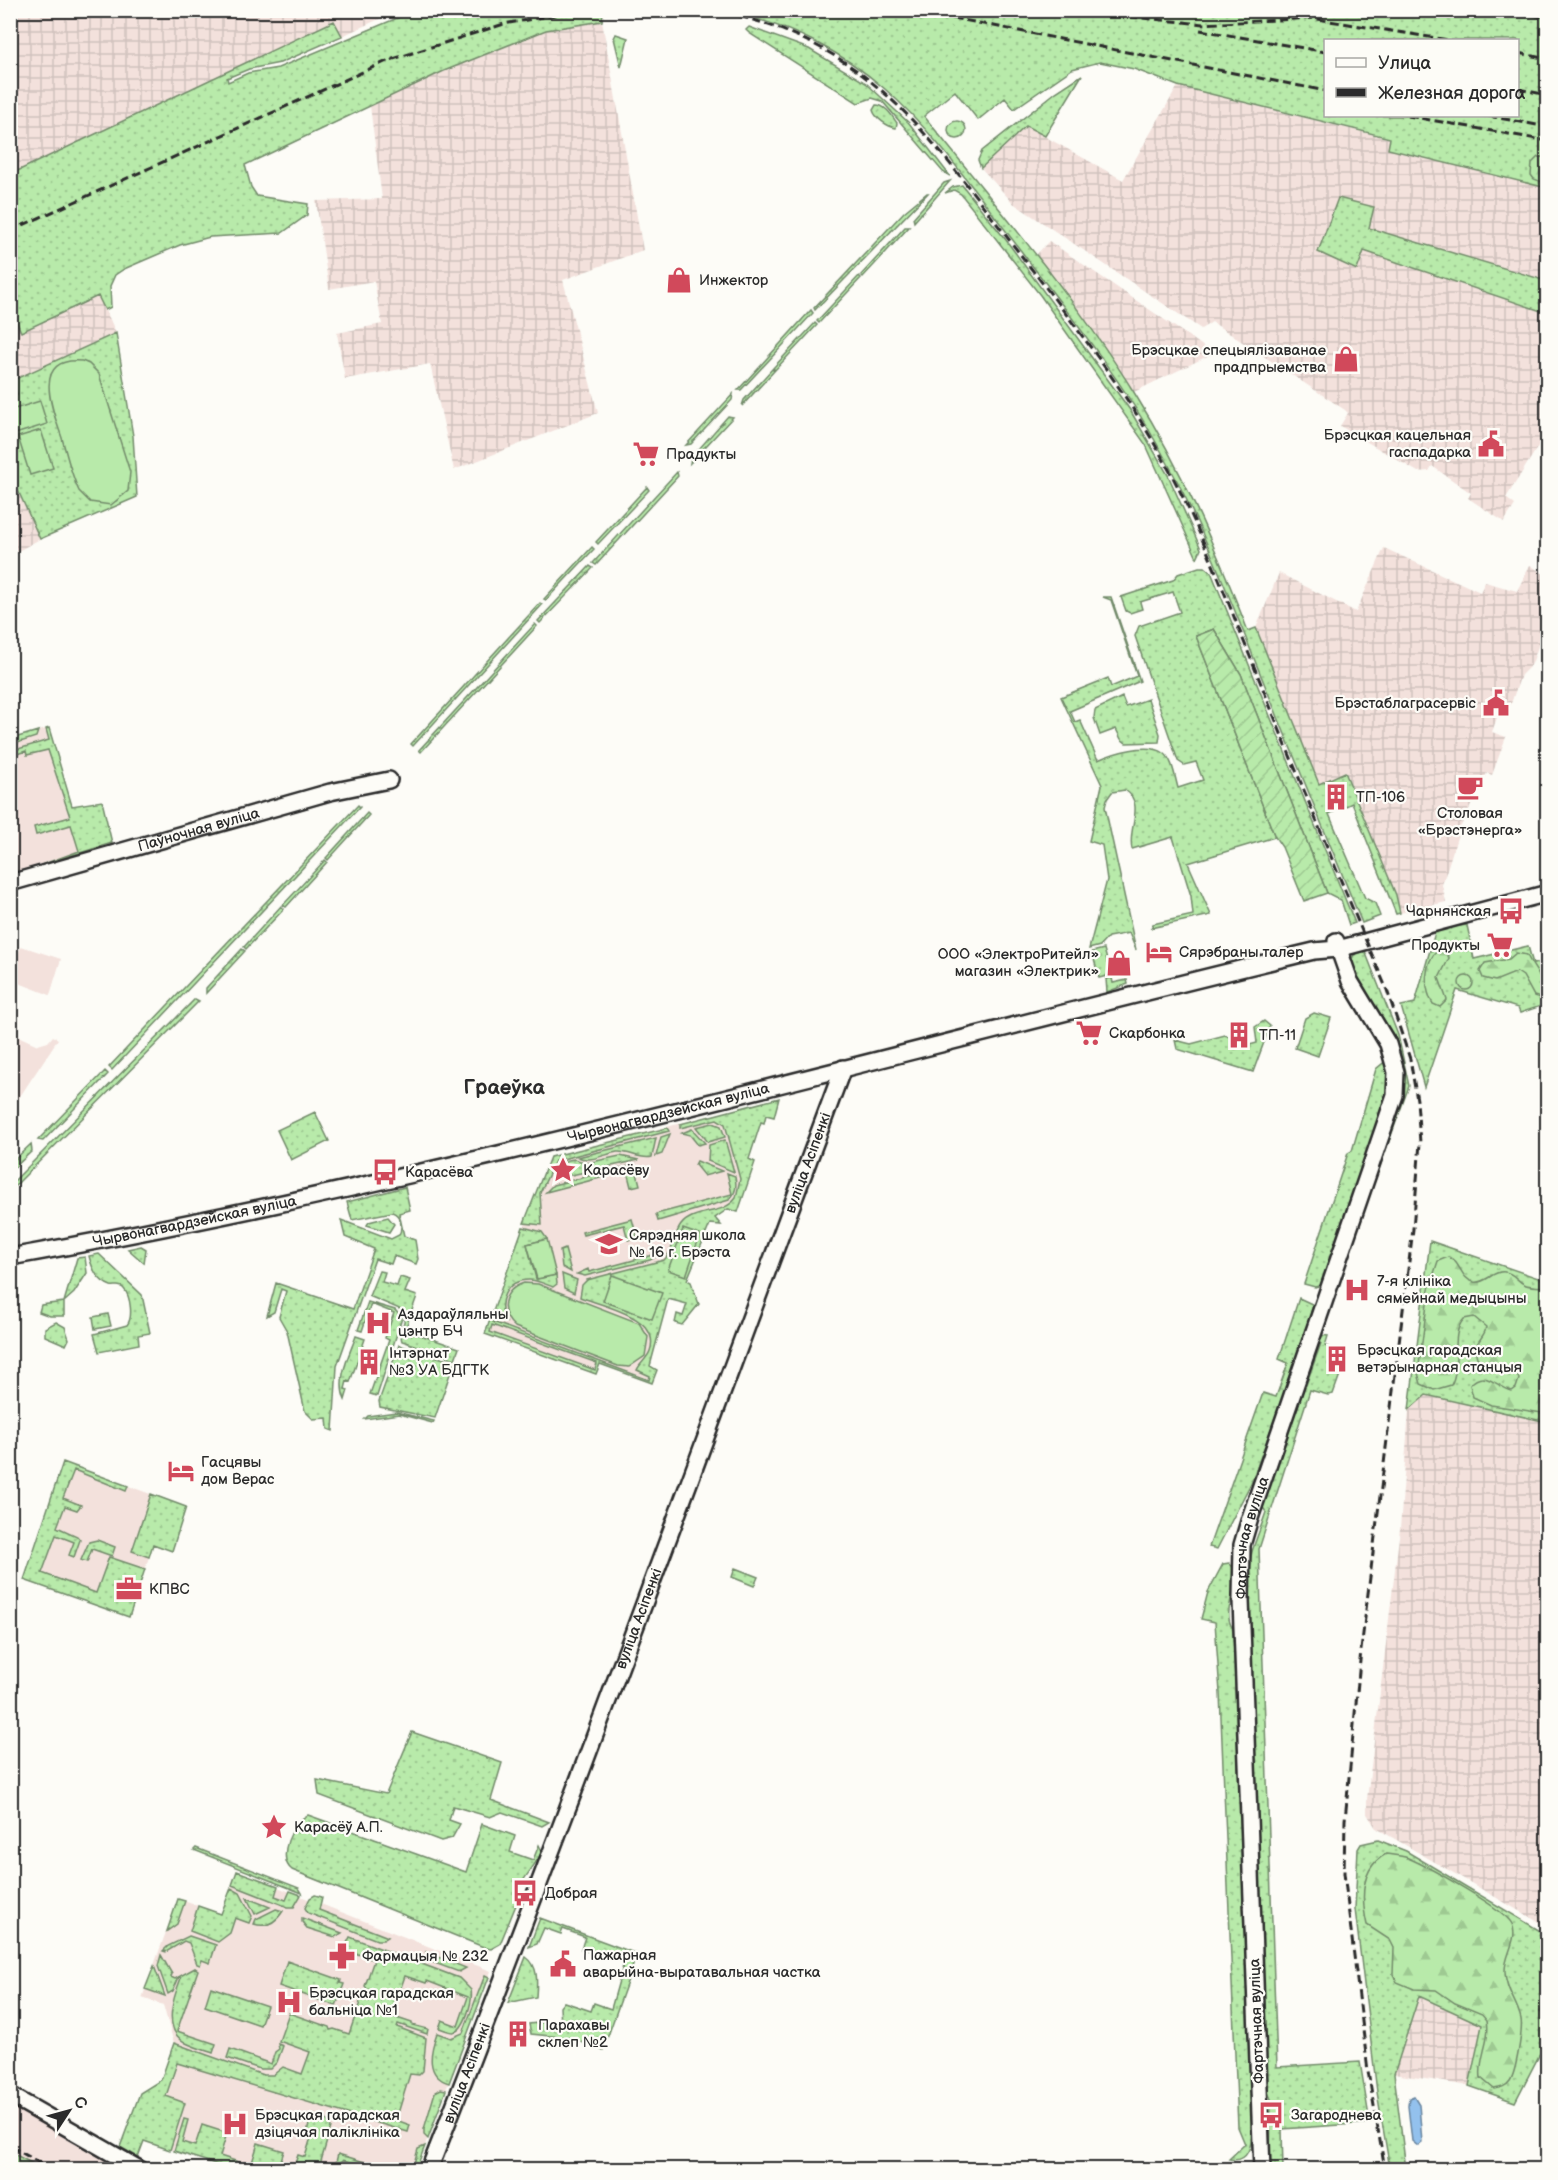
<svg xmlns="http://www.w3.org/2000/svg" width="1558" height="2180" font-family="'Balsamiq Sans',sans-serif">
<style>
.built{fill:#f3e1dc}
.industrial{fill:url(#industrial-grid)}
.grass{fill:url(#grass-dots);stroke:#728a6a;stroke-width:1.5;fill-rule:evenodd}
.forest{fill:url(#forest-firs);stroke:#728a6a;stroke-width:1.5}
.garden{fill:url(#garden-furrows);stroke:#728a6a;stroke-width:1.5}
.pitch{fill:#b8eaaa;stroke:#728a6a;stroke-width:1.5}
.water{fill:#93c1ed;stroke:#69859f;stroke-width:1.5}
.lines{fill:none;stroke-linecap:round;stroke-linejoin:round}
.secondary-casing{stroke:#2b2b2b;stroke-width:20}
.secondary{stroke:#fdfcf7;stroke-width:15}
.rail{stroke:#2b2b2b;stroke-width:3;stroke-dasharray:9 4.5;stroke-linecap:butt}
.labels{text-anchor:middle;dominant-baseline:central;stroke-width:4.5;stroke-linejoin:round;paint-order:stroke}
.poi-label{font-size:15px;fill:#2b2b2b;stroke:#fdfcf7;text-anchor:start}
.street-label{font-size:15px;fill:#2b2b2b;stroke:#fdfcf7}
.district-label{font-size:21px;font-weight:bold;fill:#2b2b2b;stroke:#fdfcf7}
</style>
<defs>
<pattern id="industrial-grid" width="8" height="8" patternUnits="userSpaceOnUse" patternTransform="scale(1.5)"><rect width="8" height="8" fill="#f3e1dc"/><path d="M0 4h8M4 0v8" fill="none" stroke="#d0c1bd"/></pattern>
<pattern id="grass-dots" width="8" height="8" patternUnits="userSpaceOnUse" patternTransform="scale(1.5)"><rect width="8" height="8" fill="#b8eaaa"/><path d="M2 2h.1M6 6h.1" fill="none" stroke="#9ec992" stroke-width="1.8" stroke-linecap="round"/></pattern>
<pattern id="forest-firs" width="22" height="20" patternUnits="userSpaceOnUse" patternTransform="scale(1.5)"><rect width="22" height="20" fill="#b8eaaa"/><path d="M5 1l3.5 6h-7zM16 11l3.5 6h-7z" fill="#9ec992"/></pattern>
<pattern id="garden-furrows" width="10" height="10" patternUnits="userSpaceOnUse" patternTransform="scale(1.5)"><rect width="10" height="10" fill="#b8eaaa"/><path d="M-1 1l2-2M0 10L10 0M9 11l2-2" fill="none" stroke="#9ec992"/></pattern>
</defs>
<rect width="100%" height="100%" fill="#fdfcf7"/>
<filter id="ink" filterUnits="userSpaceOnUse"><feTurbulence type="fractalNoise" baseFrequency=".0167" numOctaves="2"/><feDisplacementMap in="SourceGraphic" scale="12" xChannelSelector="R" yChannelSelector="G"/><feConvolveMatrix kernelMatrix="1 2 1 2 8 2 1 2 1" color-interpolation-filters="sRGB"/></filter>
<g filter="url(#ink)">
<path class="built" d="M49,728l23,78 30,-5 -22,51 -69,21v-134z
M21,946l40,13 -11,36 -31,-12 -8,22v-31z
M11,1033l27,12 10,-3 5,-6 5,3 -47,71z
M779,1098l-5,19 -8,-2 -2,8 -3,-1 -12,37 6,3 -17,50 -10,-3 -13,9 6,7 -11,-1 -16,32 -7,24 4,2 8,22h-12l-19,-5 -18,67 7,4 -5,13 -52,-19 -4,10 -111,-40 65,-177z
M63,1462l123,45 -14,44 -19,-6 -24,72 -105,-37z
M237,1871l254,100 -75,198h-185l-107,-34 16,-42 21,-13 13,-37 -11,-38 -21,-7 36,-99 43,15z
M11,2104l114,65h-114z"/>
<path class="industrial" d="M10,11h387l-55,25 -8,-14 -323,152z
M602,21l41,229 -80,30 35,133 -144,57 -24,-106 -85,15 -8,-46 45,-9 -8,-43 -45,8 -13,-88 66,-2 -12,-93 74,-35 102,-41z
M1178,86l213,53 -2,10 158,39v93l-178,-53 -31,-30 -20,54 45,-2 184,63v119l-41,66 9,7 -11,17 -36,-24 3,-5 -39,-27 -3,5 -11,1 -78,-46 8,-13 -3,-3 -133,-88 -11,7 -188,-126 -32,-35 45,-42 97,54z
M1049,241l151,103 12,10 -78,38 -57,-84 -42,-52z
M99,295l17,38 -105,48 6,14 -6,3v-76l5,-2 5,12z
M10,475l30,64 -29,16h-1z
M1384,548l96,44 5,-10 32,9 13,-26 17,11v44l-15,44 -11,11 -13,37 -8,-3 -8,23 14,5 -14,38 -5,-2 -27,55 -18,57 4,17 -46,11 -4,-18 -50,-122 -27,11 -63,-156 23,-55 77,39z
M1426,1395l121,27v505l-171,-99 -9,-14v-15l33,-270 9,-119z
M1419,1995l63,30 -13,61 -75,-12z"/>
<path class="grass" d="M414,11l189,1 -1,9 -56,9 -102,41 -199,94 6,22 6,9 51,8 -1,11 -25,18 -72,4 -30,8 -56,24 -9,6 -5,11 1,21 -6,3 -7,-14 -77,36 -5,-12 -5,2v-148l323,-153 8,15 -62,27 -31,6 -22,9 1,4 20,-9 30,-5z
M728,11h819v177l-159,-39 2,-11 -212,-52 -44,-17 -34,-7 -28,7 -58,40 -9,-11 -27,22 -23,-29 -31,25c72,90 150,179 211,278 47,75 81,155 113,237l8,-3 63,156 26,-12 51,123 4,18 -4,1 -44,-111 -23,11 36,84 10,5 5,13 -18,7c-36,-89 -72,-178 -109,-267 -28,-70 -55,-140 -92,-205 -42,-76 -97,-143 -149,-212 -86,-113 -138,-193 -284,-228zM1326,40h192v76h-192z
M749,27l60,22 57,34 43,40 41,53 -7,-4 -61,-71 -10,-3 -14,5 -109,-70 -3,-3z
M616,34l12,4 -7,29 -7,-29z
M1082,75l-37,61 -19,-10 -45,42 -3,-8 4,-9 74,-59z
M876,105c10,0 16,11 21,18l-1,5c-8,-1 -21,-10 -23,-18z
M948 130a9 9 0 1 1 18 0a9 9 0 1 1-18 0Z
M950,181l-36,41 -1,-4 31,-35z
M962,185l44,55 124,170 38,65 33,74 -4,9 -51,-113 -106,-150 -79,-101 -7,-4 -9,3 8,-6z
M927,193h1l-113,117 -1,-2 90,-96z
M1338,198l36,9 -5,21 178,53v32l-183,-62 -7,19 -39,-18z
M905,227h4l-46,50 -2,-2z
M859,276l2,2 -42,45 -2,-2z
M811,310l2,3 -72,77h-3z
M815,323l2,2 -42,45 -2,-2z
M116,333l17,103 4,61 -97,42 -29,-64 -1,-77 7,-4 -6,-13z
M772,369l2,2 -32,35 2,-6z
M733,394l-1,6 -41,44 -5,1z
M728,416l5,1 -43,46 1,-5z
M677,472l1,4 -82,89 -3,-2z
M647,487l2,3 -51,54 -2,-2z
M592,547l2,2 -48,51 -2,-1z
M590,566l3,2 -53,55 -2,-2z
M1199,567h6l6,5 144,351 -6,2 -8,-25 -14,-7 -86,-219 -27,-45 -18,7 79,201 -87,26 23,52 -60,13 2,-4 40,-9 -2,-19 -18,-59 -41,12c-5,-20 14,-45 -7,-59l-13,2 -5,7 -2,8 31,143 -7,-17 -21,4 -8,9 -11,3 18,-69 -5,-35 -13,-4 13,-56 -41,-88 47,-19 3,9 26,-11 -26,-76 -8,-3h8l29,84 -70,30 5,11 5,-2 18,40c15,-7 50,-18 66,-7 9,7 11,25 14,35l25,-8 -7,-18 -12,3 -6,-4 -43,-125 4,-10 41,-14 -7,-20 -33,10 2,7 -12,4 -4,-2 -5,-14 52,-17 5,-6z
M540,603l2,2 -129,141 -2,-2z
M535,624l2,2 -116,126 -2,-2z
M1122,697l4,10 22,-8 12,35 -1,8 -33,1 -5,-4 -5,-10 -16,6 -6,-17 1,-8z
M49,728l23,78 30,-5 10,42 -71,22 38,-14 -8,-26 -35,10 -2,-8 36,-10 -22,-67 -21,5 -1,-4 -15,5v-5l38,-11 -3,-11z
M38,731l-2,6 -25,8v-6z
M358,805l2,2 -248,263 -3,-3z
M367,813l2,2 -41,45 -2,-2z
M325,860l2,2 -41,45 -3,-2z
M281,906l3,3 -38,40 -2,-2z
M1467,925l7,34 54,-13 5,18 9,-2 5,42 -27,9 -2,-5 -61,-18 -33,97 -23,-81 14,-3 21,-74z
M242,949l3,2 -39,42v-5z
M1104,949l7,26 -12,3 -7,-26z
M1365,951l33,84 11,51 -61,169 -1,-2 55,-164 -52,-129 4,-5z
M1112,978l1,5 14,-3 1,4 -21,8 -1,-13z
M195,999l4,2 -188,189v-6z
M1314,1013l17,5 -13,38 -23,-8 10,-30z
M1264,1021l6,5 -17,46 -76,-23 -2,-9 16,4 34,-9 7,3 3,11 22,-6 -2,-16z
M1387,1060l2,13 -1,24 -66,188 -7,2 -11,-3 44,-131 4,-2 24,-82z
M105,1071l3,3 -65,67 -5,-1z
M779,1098l-5,19 -8,-2 -2,8 -3,-1 -12,37 6,3 -17,50 -10,-3 -13,9 6,7 -11,-1 -23,56 4,2 8,22 -17,21 -7,-2 2,-9 6,2 4,-12 -19,-5 -18,67 7,4 -5,13 -52,-19 -4,10 -111,-40 38,-107 19,5 5,7 -20,5 9,35 20,-4 1,9 -4,3c-8,-3 -16,-7 -24,-7 -24,0 -33,23 -23,42l-11,-4 -2,4 156,58 1,-4 -13,-6c3,-7 10,-11 13,-19 12,-34 -47,-45 -70,-54l2,-12 5,-5 77,-20c12,-11 9,-33 24,-41 16,-10 36,-5 48,-21l4,-19 -15,-55 -8,-5 -37,9v-4zM492,1325l105,38 -2,7 -105,-38z
M315,1112l14,29 -38,19 -14,-30z
M713,1123l8,3 4,11 -17,5 -12,-15z
M667,1128l2,3 -114,30 -15,32 2,32 -18,-2 26,-66z
M692,1129l13,14 -7,2 -8,-10 -8,-2z
M670,1134l-8,20 -6,2 5,-19z
M656,1138l-4,19c-12,3 -23,-6 -35,-5 -12,2 -27,11 -39,5z
M725,1140l9,32 -26,-11 1,-16z
M31,1144l1,7 -21,20v-8z
M620,1156l19,4 -72,16 3,-9 -7,-6 11,-2 13,4z
M697,1161l25,10 -18,5 -9,-11z
M629,1166l7,3 4,16 -9,2 -4,-16 -81,21 7,-7z
M727,1173l8,3c2,10 1,17 -6,24l-71,21 -2,-7 76,-20z
M405,1187l5,23 -11,3 5,23 11,4 3,19 -2,5 -22,-8 -3,8 -16,-5 -38,107 -4,65 -5,-2 -1,-11 -14,1 -8,-8 -18,-80 -8,-14 7,-26 -5,-2 -7,23 -7,4 9,-33 77,26 21,-60 -29,-12 -4,-17 50,19 8,-4c4,-8 2,-20 -7,-23l-40,8 -5,-18z
M388,1217l6,7 -5,8 -22,-7 2,-3z
M632,1219l5,18 -9,3 -4,-15 -41,10 -1,-3z
M1430,1241l117,40v141l-121,-27 -17,15z
M141,1246l5,3 -2,14 -16,-14z
M565,1249l6,23 -9,-5 -2,-16z
M664,1252l-14,8 -65,16 -8,-2 11,-5 1,3z
M99,1254l43,41 8,38 -12,2 1,9 -40,8 -5,-18 33,-9c6,-7 4,-28 -3,-36 -4,-5 -8,-2 -13,-3 -14,-5 -19,-18 -22,-30z
M85,1257l2,16 -13,20 -10,9v14h-14l-11,-4 2,-7 23,-3 13,-44z
M379,1271l6,1 -3,10 15,4 3,-9 10,3 -5,12 12,4 -12,34 54,18 -4,11 -53,-18c-4,-11 7,-20 0,-31l-33,-14z
M562,1274l15,6 -3,13 -10,-5z
M1299,1298l13,6 1,11 -62,168 -34,66 -8,-2 54,-154 13,4 12,-34 -9,-4z
M368,1302l27,8 7,8 -25,78 -7,-2 19,-54 -4,-2 9,-25 -23,-9 -9,27 -4,-1z
M108,1314l3,12 -16,3 -2,-12z
M56,1322l9,5 4,12 -3,6 -21,-9v-8z
M1319,1335l9,1 -3,10 8,3 -5,15 14,5 -9,25 -5,1 -18,-5 -51,159 18,518 83,-5 10,61 -88,6 1,41 -13,-1 1,-70 -5,-11 -18,-515c2,-23 11,-39 18,-61l-5,-7 39,-122 6,2 15,-42 -6,-2z
M356,1336l9,3 -15,43 -3,-1 -2,8 3,1 -3,10c-9,-21 4,-44 11,-64z
M399,1345l55,17 -19,56 -55,-11 -1,-6z
M396,1412l38,9 -1,2 -34,-9 -34,5 3,-3z
M63,1462l65,24 -2,5 -52,-21 -11,28 18,7 -4,5 -12,-4 -8,21 20,9 3,4 -6,17 -5,-2 5,-13 -18,-7 -14,38 54,20 13,-36 36,12 -16,48 -105,-37z
M151,1494l35,13 -14,44 -19,-7 -4,13 -17,-6z
M97,1540l18,7 -3,9 -20,-7 -5,13 -6,-2 8,-18z
M1229,1563c17,14 -10,47 4,66l19,500c0,15 -3,35 -23,30l16,-15 -7,-17 -18,-434 -5,-71 -14,-3 7,-27 15,-28z
M735,1568l23,9 -4,9 -22,-9z
M412,1732l90,31 -11,37 58,22 -7,4 -40,-14 -12,5 -37,-11 -4,14 11,4 -8,14 -11,3 -122,-46 -2,-15 69,14z
M308,1815l158,57 16,-48 33,12 -5,16 23,8 6,-15 3,6c-7,18 -30,36 -26,54l-16,39 -9,5 -5,-1 -194,-78c-16,-12 0,-48 16,-55z
M1378,1840l28,11 141,84v63l-7,14 7,5v23l-32,62 -46,-16 13,-61 -63,-29 -25,78 12,95h-16l-13,-77 -22,-183 3,-60 3,-5z
M196,1848l103,40 3,5 -108,-43z
M237,1871l41,15 -3,10 11,4 4,-9 11,4 -7,12h-6l-56,-22z
M231,1888l9,5 12,23 -3,7 -14,-5 -5,15 -12,9 -28,-11 8,-25 23,8z
M315,1895l7,2 -3,13 69,27 -5,3h-6l-69,-27 -3,-5 5,-10z
M247,1898l23,9 -15,7z
M178,1899l7,2 -8,23 -10,7z
M276,1909l7,2c-7,11 -17,17 -29,13l2,-5z
M302,1918l40,15 -7,4 -28,-9 -5,-6z
M540,1918l97,36 -34,96 -33,-12 -39,-4 -2,-10 17,-2v6l15,-2 -1,-19 4,-5 27,9 3,-8 17,6 14,-50 -13,-5 -2,5 -29,-10 4,-12 -22,-8 -2,5 -17,-6 -7,16 -8,3z
M189,1936l27,9 -6,18 -8,-3 -2,5 -3,-1 -8,-21 -5,-2 -18,11 -3,-1 5,-5z
M350,1937l109,41 12,12c2,10 -6,41 -18,42 -5,0 -10,-3 -14,-4l3,-8 16,6 10,-29 -41,-16 -1,2 -21,-7 -14,40 21,7v2l16,4 -1,5 -29,-10 -1,3 29,11 -3,33 -4,4 -9,-1 -14,46 14,5 -2,7 -231,-69 -11,33 19,7 -15,47 -26,-9 -6,16 -18,-10 20,-54 21,-13 13,-37 89,32h10l10,-8 19,7 8,-22 -31,-11 10,-28 40,14 1,3 4,-1 15,5 15,-43 3,-2 -2,-3 9,-26 -30,-11z
M426,1952l40,16 -7,4 -30,-11z
M161,1955l11,19 -1,3 4,2 20,-11 3,2 -21,61 39,13 -3,9c-9,-3 -19,-6 -27,-10 -25,-13 -12,-47 -5,-65l-2,-1 -6,14 -5,3 -10,-28z
M526,1957c13,9 11,26 10,40l-28,6z
M287,1961l54,19 -1,3 4,1 -8,22 -57,-20z
M154,1966l11,30 -20,-7z
M485,1975l4,2 -40,106c-24,-7 -19,-31 -12,-50l14,5 12,-5z
M211,1987l56,19 -7,19 -55,-19z
M278,2044l5,2 -6,16 -7,7h-10l-33,-11 3,-9 41,15 4,-12 4,-3z
M441,2089l5,1 -18,49 -4,-4v-6l11,-37z
M312,2114l14,5 5,8 -12,41 -26,1 5,-14 7,2 7,-23 -5,-2z
M184,2119l4,1 -6,22 13,4 7,-21 25,8 -7,23 31,10 7,-23 26,8 -6,18h-47l-57,-18z
M425,2146l-9,23h-12l2,-4 7,2 5,-18z
M10,2152l31,16 2,1h-32z
M338,2154l50,15h-23v-3l-22,-6 -4,4 -3,-2z"/>
<path class="forest" d="M1538,157h9v27l-13,-5 -3,-4 1,-12z
M1438,950l7,1 4,7 -10,20 8,22 -7,7 -7,-3c-9,-15 -10,-41 5,-54z
M1516,953l11,2c6,14 16,22 19,38l-2,6 -10,-3 -11,-20 -6,-4 -22,9 -12,-3 -3,-7 5,-8 24,-4z
M1459 983a7 7 0 1 1 14 0a7 7 0 1 1-14 0Z
M1448,1257c13,4 12,22 26,25 12,2 19,-12 31,-10 9,1 12,9 19,12 7,4 16,1 23,4l1,121 -6,4 -51,-8 -18,-8 -3,-12c15,-17 26,2 42,6l4,-3 3,-9 -5,-9c-11,-5 -41,1 -38,-22 1,-8 10,-13 10,-21l-12,-10 -10,2c-15,16 -2,46 -13,66l-17,5 -13,-6 -3,-11 11,-84 9,-28z
M1386,1854c7,1 15,1 22,4 19,8 97,51 104,66 7,15 -8,32 -7,48 1,19 12,29 16,47 2,11 -5,53 -11,62 -4,6 -10,7 -16,8l-13,-11c-3,-20 10,-37 6,-58l-5,-6 -27,-11 -19,-13 -22,-1 -17,-7 -4,-8 1,-26 -4,-8 -23,-15c-6,-26 -7,-57 19,-71z"/>
<path class="garden" d="M1214,629l27,45 86,219 -23,8 -22,-54 -7,-10 -79,-201z"/>
<path class="pitch" d="M82,361l7,3 10,10 31,98 -2,19 -17,14 -21,-3 -11,-11c-8,-17 -12,-35 -17,-53 -9,-26 -32,-82 20,-77z
M40,401l7,23 -35,11 -1,-25z
M41,430l12,38 -23,7 -12,-38z
M683,1229l17,6 -14,41 -18,-6z
M547,1239l9,36 -19,4 -10,-35z
M612,1275l50,18 -10,26 -49,-18z
M524,1283l14,1 101,39 9,14 -3,19 -16,11 -11,-1 -103,-39c-17,-15 -13,-37 9,-44z"/>
<path class="water" d="M1414,2096l5,8 3,39 -4,3 -6,-5 -4,-35 1,-8z"/>
<g class="lines">
<g class="secondary-casing">
<g id="secondary">
<path id="s1" d="M10,883l320,-91 59,-12"/>
<path id="s2" d="M10,1257c440,-78 870,-202 1304,-306l24,-2 210,-56"/>
<path d="M10,2095l131,75"/>
<path id="s3" d="M429,2170c143,-366 277,-735 414,-1102"/>
<path id="s4" d="M1262,2170l-21,-570 1,-55 8,-27 145,-423 1,-23 -8,-28 -38,-63 -14,-40"/>
</g>
</g>
<use href="#secondary" class="secondary"/>
<path class="rail" d="M713,10c148,30 204,110 291,223 57,75 118,150 163,233 34,63 59,132 86,198 44,109 88,219 134,326l23,69 7,41 3,43 -7,86 -52,421 -16,170 -1,53 24,198 17,99
M912,10l414,81
M1062,10l141,14 108,-6 137,22
M1506,10l42,8
M1200,30l126,22
M1518,53l30,6
M1518,89l30,6
M1408,116l140,25
M1488,116l60,11
M10,231l377,-170 117,-37 79,-14
M10,2146l42,24"/>
</g>
</g>
<defs>
<g id="shop-bare" transform="scale(2.07)"><path d="M-5-2.5h2.3a2.7 3.5 0 0 1 5.4 0H5L5.5 6h-11ZM-1.5-2.5h3a1.5 2.3 0 0 0-3 0Z" fill="#d1495b" stroke="#fdfcf7" stroke-width="2.5" paint-order="stroke"/></g>
<g id="civic-bare" transform="scale(2.07)"><path d="M-.6-6.5H3V-4.5H.6V-3L4-1V1h2V6H-6V1h2V-1L-.6-3ZM-1.2 2.5V6h2.4V2.5Z" fill="#d1495b" stroke="#fdfcf7" stroke-width="2.5" paint-order="stroke"/></g>
<g id="supermarket-bare" transform="scale(2.07)"><path d="M-6-5.5h2.5l.6 2H6L4.5 2H-2.5L-4.4-4H-6ZM-1.5 3.2a1.3 1.3 0 1 0 .1 0ZM3 3.2a1.3 1.3 0 1 0 .1 0Z" fill="#d1495b" stroke="#fdfcf7" stroke-width="2.5" paint-order="stroke"/></g>
<g id="cafe-bare" transform="scale(2.07)"><path d="M-5.5-4.5H6V0H3Q3 3.5 0 3.5H-2.5Q-5.5 3.5-5.5 0ZM3-3.2v2h1.7v-2ZM-6 4.5H4V6H-6Z" fill="#d1495b" stroke="#fdfcf7" stroke-width="2.5" paint-order="stroke"/></g>
<g id="building-bare" transform="scale(2.07)"><path d="M-4-6H4V6H1V3H-1V6H-4ZM-2.5-4.3h1.7v1.8h-1.7ZM.8-4.3h1.7v1.8H.8ZM-2.5-1h1.7V.8h-1.7ZM.8-1h1.7V.8H.8Z" fill="#d1495b" stroke="#fdfcf7" stroke-width="2.5" paint-order="stroke"/></g>
<g id="bus-bare" transform="scale(2.07)"><path d="M-5-6H5V4H4V6H2V4H-2V6H-4V4H-5ZM-3.5-4V0h7V-4ZM-3.5 1.2v1.5H-2V1.2ZM2 1.2v1.5H3.5V1.2Z" fill="#d1495b" stroke="#fdfcf7" stroke-width="2.5" paint-order="stroke"/></g>
<g id="hotel-bare" transform="scale(2.07)"><path d="M-6-4.5h1.5V1H6V5H4.5V3h-9V5H-6ZM-4 0a1.8 1.8 0 1 1 3.6 0ZM.5 0V-2.5h3Q6-2.5 6 0Z" fill="#d1495b" stroke="#fdfcf7" stroke-width="2.5" paint-order="stroke"/></g>
<g id="sight-bare" transform="scale(2.07)"><path d="M0-6L1.8-2.2L6-1.7L2.9 1.2L3.7 5.4L0 3.3L-3.7 5.4L-2.9 1.2L-6-1.7L-1.8-2.2Z" fill="#d1495b" stroke="#fdfcf7" stroke-width="2.5" paint-order="stroke"/></g>
<g id="school-bare" transform="scale(2.07)"><path d="M0-5L7-2L0 1L-7-2ZM-4 1L0 2.5L4 1V4Q0 6-4 4Z" fill="#d1495b" stroke="#fdfcf7" stroke-width="2.5" paint-order="stroke"/></g>
<g id="hospital-bare" transform="scale(2.07)"><path d="M-5-5h3v3.5h4V-5h3V5h-3V1.5h-4V5h-3Z" fill="#d1495b" stroke="#fdfcf7" stroke-width="2.5" paint-order="stroke"/></g>
<g id="office-bare" transform="scale(2.07)"><path d="M-6-3h4V-5.5h4V-3h4V5H-6ZM-1-4.5V-3h2v-1.5ZM-6 0V1H6V0Z" fill="#d1495b" stroke="#fdfcf7" stroke-width="2.5" paint-order="stroke"/></g>
<g id="pharmacy-bare" transform="scale(2.07)"><path d="M-2-6h4v4h4v4h-4v4h-4v-4h-4v-4h4Z" fill="#d1495b" stroke="#fdfcf7" stroke-width="2.5" paint-order="stroke"/></g>
</defs>
<g fill-rule="evenodd">
<use href="#shop-bare" x="679" y="280"/>
<use href="#shop-bare" x="1346" y="359"/>
<use href="#civic-bare" x="1491" y="444"/>
<use href="#supermarket-bare" x="646" y="454"/>
<use href="#civic-bare" x="1496" y="703"/>
<use href="#cafe-bare" x="1470" y="787"/>
<use href="#building-bare" x="1336" y="797"/>
<use href="#bus-bare" x="1511" y="911"/>
<use href="#supermarket-bare" x="1500" y="945"/>
<use href="#hotel-bare" x="1159" y="952"/>
<use href="#shop-bare" x="1119" y="963"/>
<use href="#supermarket-bare" x="1089" y="1033"/>
<use href="#building-bare" x="1239" y="1035"/>
<use href="#sight-bare" x="563" y="1170"/>
<use href="#bus-bare" x="385" y="1172"/>
<use href="#school-bare" x="609" y="1244"/>
<use href="#hospital-bare" x="1357" y="1290"/>
<use href="#hospital-bare" x="378" y="1323"/>
<use href="#building-bare" x="1337" y="1359"/>
<use href="#building-bare" x="369" y="1362"/>
<use href="#hotel-bare" x="181" y="1471"/>
<use href="#office-bare" x="129" y="1589"/>
<use href="#sight-bare" x="274" y="1827"/>
<use href="#bus-bare" x="525" y="1893"/>
<use href="#pharmacy-bare" x="342" y="1956"/>
<use href="#civic-bare" x="563" y="1964"/>
<use href="#hospital-bare" x="289" y="2002"/>
<use href="#building-bare" x="518" y="2034"/>
<use href="#bus-bare" x="1271" y="2115"/>
<use href="#hospital-bare" x="235" y="2124"/>
</g>
<g class="labels">
<g class="poi-label">
<text x="699" y="280">Инжектор</text>
<text x="1326" y="350" text-anchor="end">Брэсцкае спецыялізаванае<tspan x="1326" dy="17">прадпрыемства</tspan></text>
<text x="1471" y="435" text-anchor="end">Брэсцкая кацельная<tspan x="1471" dy="17">гаспадарка</tspan></text>
<text x="666" y="454">Прадукты</text>
<text x="1476" y="703" text-anchor="end">Брэстаблаграсервіс</text>
<text x="1356" y="797">ТП-106</text>
<text x="1470" y="813" text-anchor="middle">Столовая<tspan x="1470" dy="17">«Брэстэнерга»</tspan></text>
<text x="1491" y="911" text-anchor="end">Чарнянская</text>
<text x="1480" y="945" text-anchor="end">Продукты</text>
<text x="1179" y="952">Сярэбраны талер</text>
<text x="1099" y="954" text-anchor="end">ООО «ЭлектроРитейл»<tspan x="1099" dy="17">магазин «Электрик»</tspan></text>
<text x="1109" y="1033">Скарбонка</text>
<text x="1259" y="1035">ТП-11</text>
<text x="583" y="1170">Карасёву</text>
<text x="405" y="1172">Карасёва</text>
<text x="629" y="1235">Сярэдняя школа<tspan x="629" dy="17">№ 16 г. Брэста</tspan></text>
<text x="1377" y="1281">7-я клініка<tspan x="1377" dy="17">сямейнай медыцыны</tspan></text>
<text x="398" y="1314">Аздараўляльны<tspan x="398" dy="17">цэнтр БЧ</tspan></text>
<text x="1357" y="1350">Брэсцкая гарадская<tspan x="1357" dy="17">ветэрынарная станцыя</tspan></text>
<text x="389" y="1353">Інтэрнат<tspan x="389" dy="17">№3 УА БДГТК</tspan></text>
<text x="201" y="1462">Гасцявы<tspan x="201" dy="17">дом Верас</tspan></text>
<text x="149" y="1589">КПВС</text>
<text x="294" y="1827">Карасёў А.П.</text>
<text x="545" y="1893">Добрая</text>
<text x="583" y="1955">Пажарная<tspan x="583" dy="17">аварыйна-выратавальная частка</tspan></text>
<text x="362" y="1956">Фармацыя № 232</text>
<text x="309" y="1993">Брэсцкая гарадская<tspan x="309" dy="17">бальніца №1</tspan></text>
<text x="538" y="2025">Парахавы<tspan x="538" dy="17">склеп №2</tspan></text>
<text x="255" y="2115">Брэсцкая гарадская<tspan x="255" dy="17">дзіцячая паліклініка</tspan></text>
<text x="1291" y="2115">Загароднева</text>
</g>
<g class="street-label">
<text stroke="none"><textPath href="#s1" startOffset="196">Паўночная вуліца</textPath></text>
<text stroke="none"><textPath href="#s2" startOffset="674">Чырвонагвардзейская вуліца</textPath></text>
<text stroke="none"><textPath href="#s3" startOffset="1076">вуліца Асіпенкі</textPath></text>
<text stroke="none"><textPath href="#s2" startOffset="188">Чырвонагвардзейская вуліца</textPath></text>
<text stroke="none"><textPath href="#s4" startOffset="634">Фартэчная вуліца</textPath></text>
<text stroke="none"><textPath href="#s3" startOffset="590">вуліца Асіпенкі</textPath></text>
<text transform="translate(1257 2021) rotate(-92)">Фартэчная вуліца</text>
<text stroke="none"><textPath href="#s3" startOffset="104">вуліца Асіпенкі</textPath></text>
</g>
<g class="district-label">
<text x="504" y="1087">Граеўка</text>
</g>
</g>
<rect width="1558" height="2180" fill="none" stroke="#fdfcf7" stroke-width="36"/>
<rect x="18" y="18" width="1522" height="2144" fill="none" stroke="#2b2b2b" stroke-width="2" filter="url(#ink)"/>
<rect x="1324" y="39" width="195" height="78" fill="#fdfcf7" stroke="#a9a8a5" stroke-width="1.5"/>
<rect x="1336" y="58" width="30" height="9" fill="#fdfcf7" stroke="#a9a8a5" stroke-width="1.5"/>
<text x="1378" y="69" font-size="18" fill="#2b2b2b">Улица</text>
<rect x="1336" y="88" width="30" height="9" fill="#2b2b2b" stroke="#a9a8a5" stroke-width="1.5"/>
<text x="1378" y="99" font-size="18" fill="#2b2b2b">Железная дорога</text>
<g transform="translate(69 2111) rotate(54)" stroke="#fdfcf7" stroke-width="4.5" paint-order="stroke">
<path d="M0-4.5L10 22L0 15L-10 22Z" fill="#2b2b2b"/>
<text y="-9" font-size="16" font-weight="bold" text-anchor="middle" fill="#2b2b2b">С</text>
</g>
</svg>
